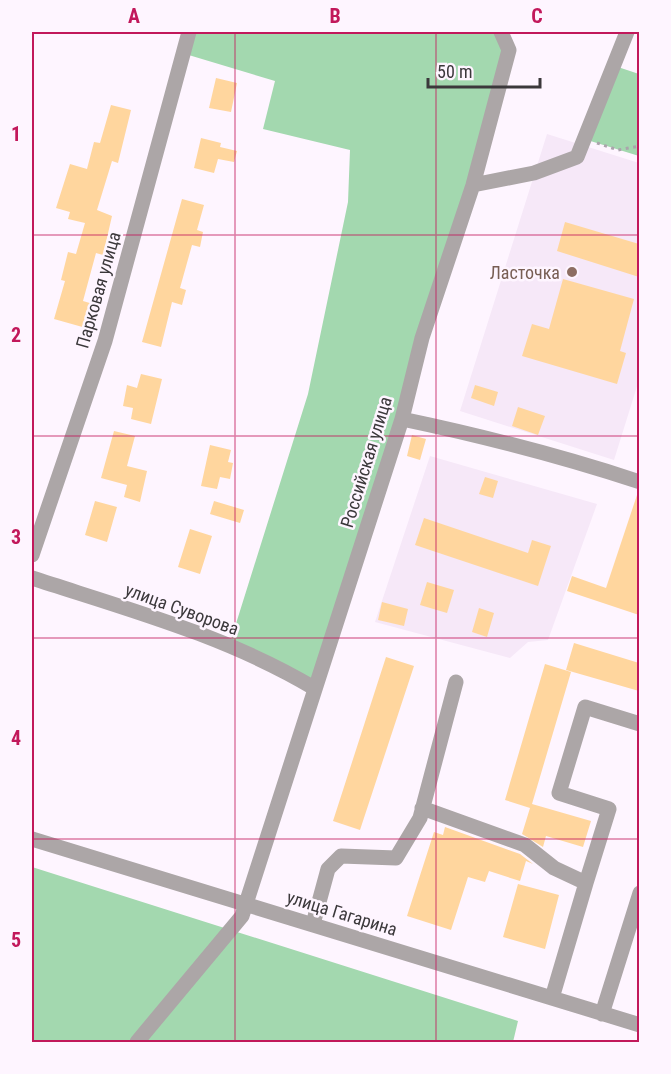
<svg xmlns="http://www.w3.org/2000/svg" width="671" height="1074" font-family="'Roboto Condensed',sans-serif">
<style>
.built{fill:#f6e8f8}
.green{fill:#a3d8af}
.building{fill:#ffd69e}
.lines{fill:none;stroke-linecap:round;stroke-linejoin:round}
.path{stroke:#aba4ac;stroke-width:3;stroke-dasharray:3 4.5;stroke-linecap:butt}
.minor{stroke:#aca6a7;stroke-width:15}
.grid{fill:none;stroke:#c2185b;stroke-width:1.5;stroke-opacity:0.55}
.education-dot{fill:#8d6e63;stroke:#fef5ff;stroke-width:2}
.labels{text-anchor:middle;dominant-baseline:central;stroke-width:5;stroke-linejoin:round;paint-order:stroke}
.education-label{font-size:18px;fill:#785e54;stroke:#fef5ff;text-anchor:end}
.street-label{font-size:18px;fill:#3b383b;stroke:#fef5ff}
.neatline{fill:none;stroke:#c2185b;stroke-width:2}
.grid-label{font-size:20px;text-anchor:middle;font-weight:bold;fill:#c2185b}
</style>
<rect width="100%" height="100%" fill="#fef5ff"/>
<path class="built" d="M547,134l92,29v217l-25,80 -154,-49z
M430,456l167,48 -49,136 -20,2 -18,16 -135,-36z"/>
<path class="green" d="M189,32h312l8,18 -195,638 -85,-42 79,-252 40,-192 2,-52 -87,-21 12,-48 -93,-28z
M612,65l27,9v82l-55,-17z
M32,867l486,154 -5,21h-481z"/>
<path class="building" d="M216,78l21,5 -6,29 -22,-4z
M111,105l20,5 -13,53 -6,-2 -15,49 15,6 -9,39 -7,-2 -13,48 10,3 -7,24 -32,-9 11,-38 -4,-1 7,-28 8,2 9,-31 -17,-4 2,-7 -14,-4 14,-44 17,5 7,-27 6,1z
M201,138l20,5 -1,4 17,4 -3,11 -16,-3 -4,14 -20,-5z
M182,199l22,6 -7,25 6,2 -3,15 -8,-2 -12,43 6,2 -4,15 -10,-3 -11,45 -19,-5z
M565,222l74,22v33l-82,-26z
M563,279l71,20 -14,52 6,2 -9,31 -95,-28 10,-32 17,5z
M141,374l21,5 -11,45 -20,-5 2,-11 -10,-2 4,-21 10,3z
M475,385l23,7 -4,14 -23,-8z
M518,407l27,9 -7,19 -26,-9z
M114,431l21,5 -8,30 20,5 -7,31 -16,-5 3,-12 -26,-7z
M412,435l14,4 -6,21 -13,-4z
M210,445l21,5 -3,12 5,1 -3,16 -10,-2 -3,12 -16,-3z
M485,477l13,4 -5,17 -14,-4z
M637,495h2v120l-72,-24 5,-15 34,12z
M95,501l22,6 -10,35 -22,-7z
M214,501l30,9 -4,13 -30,-9z
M424,518l104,35 4,-13 19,6 -13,40 -123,-41z
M190,529l22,7 -12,38 -22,-7z
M427,582l27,8 -7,23 -27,-8z
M382,602l26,7 -4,17 -26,-6z
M479,608l15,5 -7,24 -15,-5z
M574,643l65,20v28l-73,-21z
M386,657l28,9 -54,164 -27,-9z
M545,664l26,8 -39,132 59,17 -8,26 -37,-11 -3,11 -21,-13 8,-26 -25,-8z
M445,827l75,27 13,10 -7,-3 -6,20 -31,-10 -4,11 -17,-5 -17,53 -44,-14 27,-84 9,3z
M518,884l41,11 -14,54 -42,-12z"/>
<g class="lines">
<path class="path" d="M597,143l21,7 22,-4"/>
<path class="minor" d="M473,185l61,-12 43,-16 50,-125
M402,419c81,17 159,37 238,63
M32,555l73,-214 84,-309
M32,578c95,31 195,58 282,110
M422,808l103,37 29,23 32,15 -34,115
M32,839l608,186
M586,883l23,-74 -50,-16 26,-86 55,17
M313,924l15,-55 13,-13 55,2 24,-40 36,-136
M602,1014l38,-121
M137,1042l105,-126 160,-497 20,-81 51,-153 36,-135 -8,-18"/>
</g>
<path class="grid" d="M235,32v1010M436,32v1010M32,235h608M32,436h608M32,638h608M32,839h608"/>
<circle class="education-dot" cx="572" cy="272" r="6"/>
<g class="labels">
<g class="education-label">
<text x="560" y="272">Ласточка</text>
</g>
<g class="street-label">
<text transform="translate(98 290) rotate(-74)">Парковая улица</text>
<text transform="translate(366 462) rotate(-73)">Российская улица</text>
<text transform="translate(182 609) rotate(20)">улица Суворова</text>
<text transform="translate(342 913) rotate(17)">улица Гагарина</text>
</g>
</g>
<rect width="671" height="1074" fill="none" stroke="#fef5ff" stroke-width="66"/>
<path d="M428 78v9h112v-9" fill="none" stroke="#3b383b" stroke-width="3"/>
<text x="437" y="78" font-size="18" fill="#3b383b" stroke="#fef5ff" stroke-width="4.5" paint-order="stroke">50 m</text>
<rect x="33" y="33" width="605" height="1008" class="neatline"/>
<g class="grid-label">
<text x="134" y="23">A</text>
<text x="335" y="23">B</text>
<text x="537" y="23">C</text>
<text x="16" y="141">1</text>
<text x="16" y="342">2</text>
<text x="16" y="544">3</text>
<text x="16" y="745">4</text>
<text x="16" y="947">5</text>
</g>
</svg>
